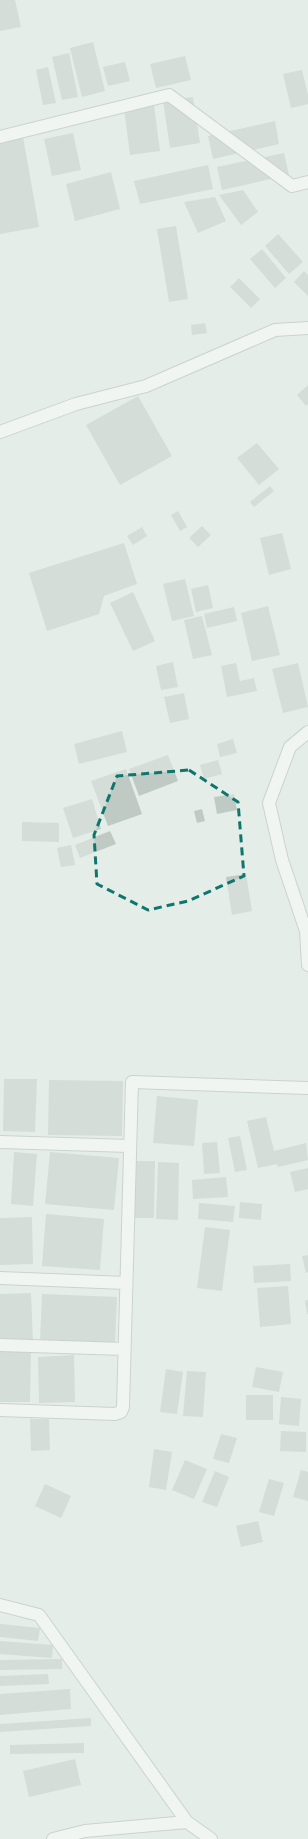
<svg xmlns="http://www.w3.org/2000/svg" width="308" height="1839" font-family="Karla,sans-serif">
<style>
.building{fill:#becac3}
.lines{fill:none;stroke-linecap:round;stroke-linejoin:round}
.minor-casing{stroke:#a8b5ae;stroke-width:14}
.minor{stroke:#fff;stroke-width:12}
.marked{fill:none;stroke:#0f766e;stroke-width:3;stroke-dasharray:8 5;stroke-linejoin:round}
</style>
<rect width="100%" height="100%" fill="#e5ede8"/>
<path class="building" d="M0,0h15l6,27 -21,4z
M93,42l12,49 -23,6 -12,-49z
M69,53l9,44 -16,3 -10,-43z
M185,56l6,24 -35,8 -6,-24z
M125,62l5,19 -22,5 -5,-19z
M48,67l8,36 -13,2 -7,-35z
M302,70l6,25v9l-17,4 -8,-34z
M193,97l7,46 -30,5 -7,-47z
M154,105l6,46 -30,4 -6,-46z
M275,121l4,23 -66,15 -5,-23z
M73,133l8,37 -29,6 -8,-37z
M23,137l16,90 -39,7v-93z
M284,153l5,22 -67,15 -5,-23z
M208,165l5,24 -73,15 -6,-23z
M111,172l9,37 -45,12 -9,-37z
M243,190l15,22 -17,13 -22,-30z
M215,197l11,24 -28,12 -14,-31z
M176,226l12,73 -19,3 -12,-73z
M278,234l25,28 -14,12 -24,-28z
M262,249l24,29 -11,10 -25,-29z
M304,271l4,4v21l-14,-14z
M239,278l21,21 -9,9 -21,-21z
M205,323l2,10 -15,2 -1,-10z
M308,385v19l-2,2 -9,-11z
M138,396l34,60 -52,29 -34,-60z
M257,443l22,26 -20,16 -22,-27z
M270,486l4,5 -20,16 -4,-5z
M178,511l9,16 -7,4 -9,-16z
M202,526l9,9 -13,12 -9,-9z
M142,527l5,9 -14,9 -6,-9z
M282,533l9,36 -22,6 -9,-37z
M124,543l13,41 -33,12 -5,18 -52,17 -18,-58z
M185,579l9,37 -22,5 -9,-37z
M208,585l5,23 -17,4 -5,-23z
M133,592l22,49 -22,10 -23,-48z
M268,606l12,49 -28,6 -11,-48z
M234,607l3,14 -30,7 -3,-14z
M202,616l10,39 -19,4 -9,-39z
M173,662l5,25 -17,3 -5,-24z
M236,663l4,18 14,-3 3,13 -30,6 -6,-31z
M298,663l10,44 -25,6 -11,-44z
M184,693l5,26 -19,4 -6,-26z
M122,731l5,21 -48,12 -5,-20z
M233,739l4,14 -17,4 -3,-13z
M168,755l10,26 -39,15 -10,-27z
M218,760l4,14 -18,5 -4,-14z
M126,769l16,45 -34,12 -17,-45z
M234,794l3,16 -20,4 -3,-17z
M92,799l9,30 -28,9 -10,-30z
M202,809l3,12 -8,2 -3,-12z
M22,822l37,1v19l-37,-1z
M110,831l6,13 -36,14 -5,-13z
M71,845l4,20 -14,2 -4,-19z
M246,874l6,37 -20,4 -6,-38z
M4,1079h33l-2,53 -32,-1z
M49,1080l74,1 -1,55 -74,-1z
M157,1096l41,4 -4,46 -41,-3z
M266,1117l8,34 32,-8 2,17 -30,7 -1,-3 -19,4 -11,-47z
M240,1136l7,34 -12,2 -7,-34z
M217,1142l3,31 -16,1 -2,-31z
M14,1152l23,2 -4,52 -22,-2z
M50,1152l69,6 -5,52 -69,-6z
M134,1161h21l-1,57h-22z
M158,1162l21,1 -1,57 -22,-1z
M308,1168v21l-13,3 -5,-20z
M226,1177l2,20 -35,2 -1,-19z
M240,1202l22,2 -1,16 -22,-2z
M199,1203l36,3 -2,16 -35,-3z
M46,1214l58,5 -4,51 -58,-4z
M32,1217l1,47 -33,1v-47z
M205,1227l25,3 -8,61 -25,-3z
M308,1255v17l-2,1 -4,-17z
M290,1264l1,17 -37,2 -1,-17z
M288,1286l3,38 -31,3 -3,-39z
M31,1293l2,49 -33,1v-49z
M42,1294l75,3 -2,47 -75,-2z
M308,1300v14h-1l-2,-13z
M0,1350h31l-1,52h-30z
M74,1355l1,47 -36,1 -1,-46z
M256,1367l27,5 -4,20 -27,-5z
M166,1369l17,3 -6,42 -17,-2z
M187,1371l19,1 -3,45 -20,-1z
M246,1395h27v25h-27z
M281,1397l20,2 -2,27 -20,-2z
M30,1419h19l1,31 -19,1z
M281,1431l25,1v20l-26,-1z
M221,1434l16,4 -8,25 -16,-4z
M154,1449l18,3 -6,38 -17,-3z
M185,1460l22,9 -13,30 -22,-9z
M301,1470l7,2v29l-15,-4z
M215,1471l14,6 -12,30 -15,-5z
M269,1479l15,4 -10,33 -15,-4z
M45,1484l26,12 -10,22 -26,-12z
M258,1521l5,21 -22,5 -5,-21z
M0,1624l40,4 -2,13 -38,-4z
M0,1641l53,4 -1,13 -52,-4z
M62,1659v10l-62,1v-10z
M48,1674l1,10 -49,2v-10z
M70,1689l1,20 -71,6v-21z
M91,1718v8l-91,6v-8z
M84,1743v10l-74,1v-9z
M75,1759l6,26 -52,12 -6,-26z"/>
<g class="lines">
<g class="minor-casing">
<path id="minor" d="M0,137l169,-42 123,91 16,-4
M0,432l76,-28 70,-18 129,-56 33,-2
M308,732l-18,15 -21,56 13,57 24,71 2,34
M0,1142l130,4
M0,1278l126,5
M0,1345l124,4
M0,1410l115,4 6,-2 2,-5 9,-325 176,6
M0,1605l39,10 148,207
M53,1839l32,-8 102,-9 24,17"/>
</g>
<use href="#minor" class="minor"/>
</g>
<path d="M0 0H308V1839H0ZM189,770l49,32 6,74 -56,25 -40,9 -51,-26 -3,-49 23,-59z" fill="#e5ede8" fill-opacity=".55" fill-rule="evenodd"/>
<path class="marked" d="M189,770l49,32 6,74 -56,25 -40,9 -51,-26 -3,-49 23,-59z"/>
</svg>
